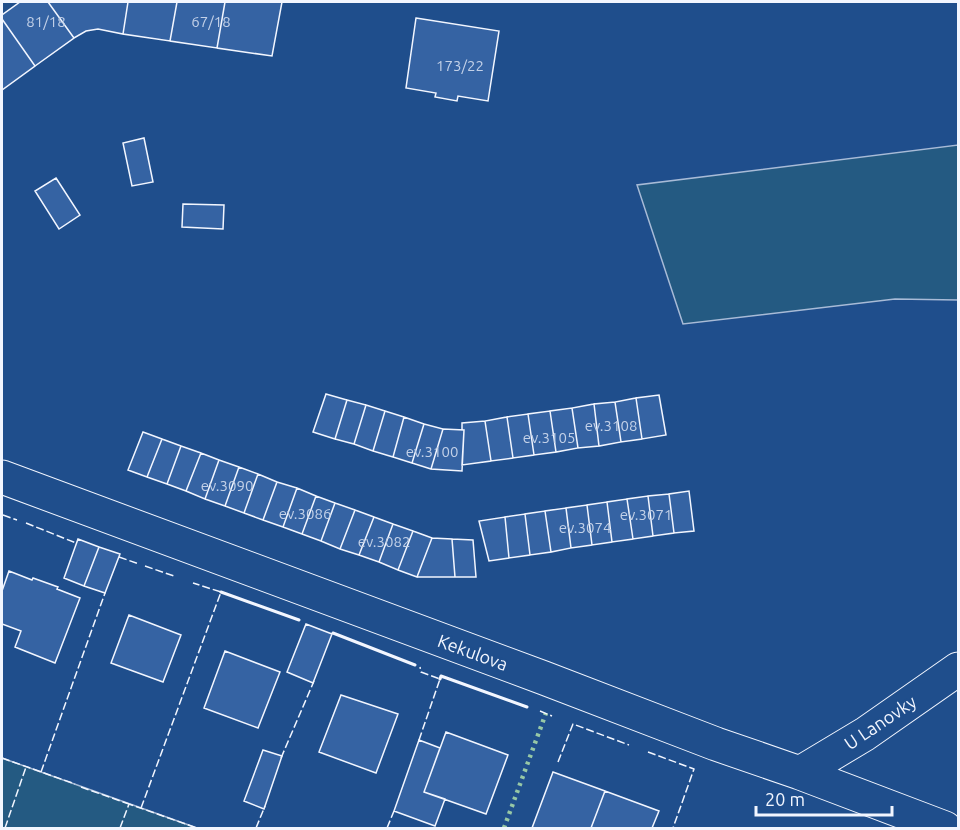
<svg xmlns="http://www.w3.org/2000/svg" width="960" height="830" font-family="Ubuntu,sans-serif">
<style>
.green{fill:#245a82;stroke:#a8bbd7;stroke-width:1.5}
.building{fill:#3563a3;stroke:#f2f6ff;stroke-width:1.5}
.lines{fill:none;stroke-linecap:round;stroke-linejoin:round}
.street-casing{stroke:#f2f6ff;stroke-width:35}
.street{stroke:#1f4e8c;stroke-width:33}
.hedge{stroke:#97c8a6;stroke-width:4.5;stroke-dasharray:3 4.5;stroke-linecap:butt}
.fence{stroke:#f2f6ff;stroke-width:1.5;stroke-dasharray:8 3;stroke-linecap:butt}
.wall{stroke:#f2f6ff;stroke-width:3}
.labels{text-anchor:middle;dominant-baseline:central;stroke-width:4.5;stroke-linejoin:round;paint-order:stroke}
.number-label{font-size:15px;fill:#c3d1e8}
.street-label{font-size:18px;fill:#f2f6ff;stroke:#1f4e8c}
</style>
<rect width="100%" height="100%" fill="#1f4e8c"/>
<path class="green" d="M958,145v155l-63,-1 -212,25 -46,-139z
M2,758l195,70h-195z"/>
<path class="building" d="M20,2h28l26,36 -39,28 -33,-47v-4z
M48,2h80l-5,32 -25,-5 -12,2 -12,7z
M128,2h49l-7,39 -47,-7z
M177,2h48l-8,46 -47,-7z
M225,2h57l-10,54 -55,-8z
M416,18l83,13 -11,70 -30,-5 -1,5 -22,-4 1,-4 -30,-5z
M2,19l33,47 -33,24z
M144,138l9,44 -21,4 -9,-43z
M56,178l24,37 -21,14 -24,-38z
M183,204l41,1 -1,24 -41,-2z
M326,394l21,6 -12,39 -22,-7z
M659,395l7,40 -24,4 -6,-41z
M636,398l6,41 -21,3 -6,-40z
M347,400l19,5 -12,39 -19,-5z
M615,402l6,40 -22,4 -5,-42z
M594,404l5,42 -21,2 -6,-40z
M366,405l19,6 -12,40 -19,-7z
M572,408l6,40 -22,4 -6,-41z
M385,411l19,6 -11,40 -20,-6z
M550,411l6,41 -22,3 -6,-41z
M528,414l6,41 -21,3 -6,-41z
M404,417l20,7 -12,39 -19,-6z
M507,417l6,41 -22,3 -6,-40z
M485,421l6,40 -29,4 2,-35h-2v-7z
M424,424l19,5 -12,40 -19,-6z
M443,429l21,1 -2,41 -31,-2z
M143,432l19,7 -15,38 -19,-7z
M162,439l19,7 -14,38 -20,-7z
M181,446l20,7 -15,38 -19,-7z
M201,453l18,7 -14,39 -19,-8z
M219,460l20,7 -14,39 -20,-7z
M239,467l19,7 -14,39 -19,-7z
M258,474l19,8 -14,38 -19,-7z
M277,482l20,6 -14,39 -20,-7z
M297,488l19,8 -14,38 -19,-7z
M689,491l5,40 -20,2 -5,-39z
M669,494l5,39 -21,3 -5,-40z
M316,496l19,7 -14,38 -19,-7z
M648,496l5,40 -20,3 -6,-40z
M627,499l6,40 -21,3 -5,-40z
M607,502l5,40 -20,3 -5,-40z
M335,503l20,7 -15,39 -19,-8z
M587,505l5,40 -21,3 -5,-40z
M566,508l5,40 -20,4 -6,-41z
M355,510l19,7 -15,38 -19,-6z
M545,511l6,41 -21,3 -5,-41z
M525,514l5,41 -21,3 -4,-41z
M374,517l19,7 -14,38 -20,-7z
M505,517l4,41 -20,3 -10,-40z
M393,524l20,7 -15,39 -19,-8z
M413,531l19,7 -15,39 -19,-7z
M432,538l20,1 3,38h-38z
M78,539l21,8 -15,39 -20,-8z
M452,539l21,1 3,37h-21z
M99,547l21,7 -15,39 -21,-7z
M9,571l23,9 1,-2 25,9 -1,2 23,9 -25,65 -40,-16 6,-16 -19,-7v-33z
M129,615l52,20 -18,47 -52,-19z
M306,624l26,10 -19,49 -26,-11z
M225,651l55,21 -22,56 -54,-20z
M341,695l57,19 -22,59 -57,-21z
M446,732l62,23 -22,59 -62,-22z
M419,740l21,8 -16,44 21,7 -10,27 -41,-15z
M263,750l19,6 -18,53 -20,-8z
M553,772l52,19 -14,37h-59z
M605,791l54,20 -7,17h-61z"/>
<g class="lines">
<g class="street-casing">
<path id="street" d="M2,477l542,201 172,66 84,29 145,55
M800,773l65,-39 93,-65"/>
</g>
<use href="#street" class="street"/>
<path class="hedge" d="M504,828l42,-115"/>
<path class="fence" d="M3,515l14,5
M26,523l50,20
M119,557l20,7
M145,566l29,10
M540,711l12,5
M419,740l21,-61 -19,-7 -1,-5
M648,752l46,17 -21,59
M2,758l73,26
M281,758l33,-77
M558,762l15,-38 56,21
M41,772l64,-179
M81,787l48,17
M141,808l80,-216 -28,-9
M5,828l21,-61
M120,828l9,-24 68,24
M256,828l9,-22
M387,828l7,-17"/>
<path class="wall" d="M221,592l78,28
M333,633l82,32
M440,679l1,-3 86,31"/>
</g>
<g class="labels">
<g class="number-label">
<text x="46" y="21">81/18</text>
<text x="211" y="21">67/18</text>
<text x="460" y="65">173/22</text>
<text x="611" y="425">ev.3108</text>
<text x="549" y="437">ev.3105</text>
<text x="432" y="451">ev.3100</text>
<text x="227" y="485">ev.3090</text>
<text x="305" y="513">ev.3086</text>
<text x="646" y="514">ev.3071</text>
<text x="585" y="527">ev.3074</text>
<text x="384" y="541">ev.3082</text>
</g>
<g class="street-label">
<text transform="translate(473 652) rotate(20)">Kekulova</text>
<text transform="translate(880 722) rotate(-34)">U Lanovky</text>
</g>
</g>
<rect width="960" height="830" fill="none" stroke="#f2f6ff" stroke-width="6"/>
<path d="M756 806v9h136v-9" fill="none" stroke="#f2f6ff" stroke-width="3"/>
<text x="765" y="806" font-size="18" fill="#f2f6ff" stroke="#1f4e8c" stroke-width="4.5" paint-order="stroke">20 m</text>
</svg>
